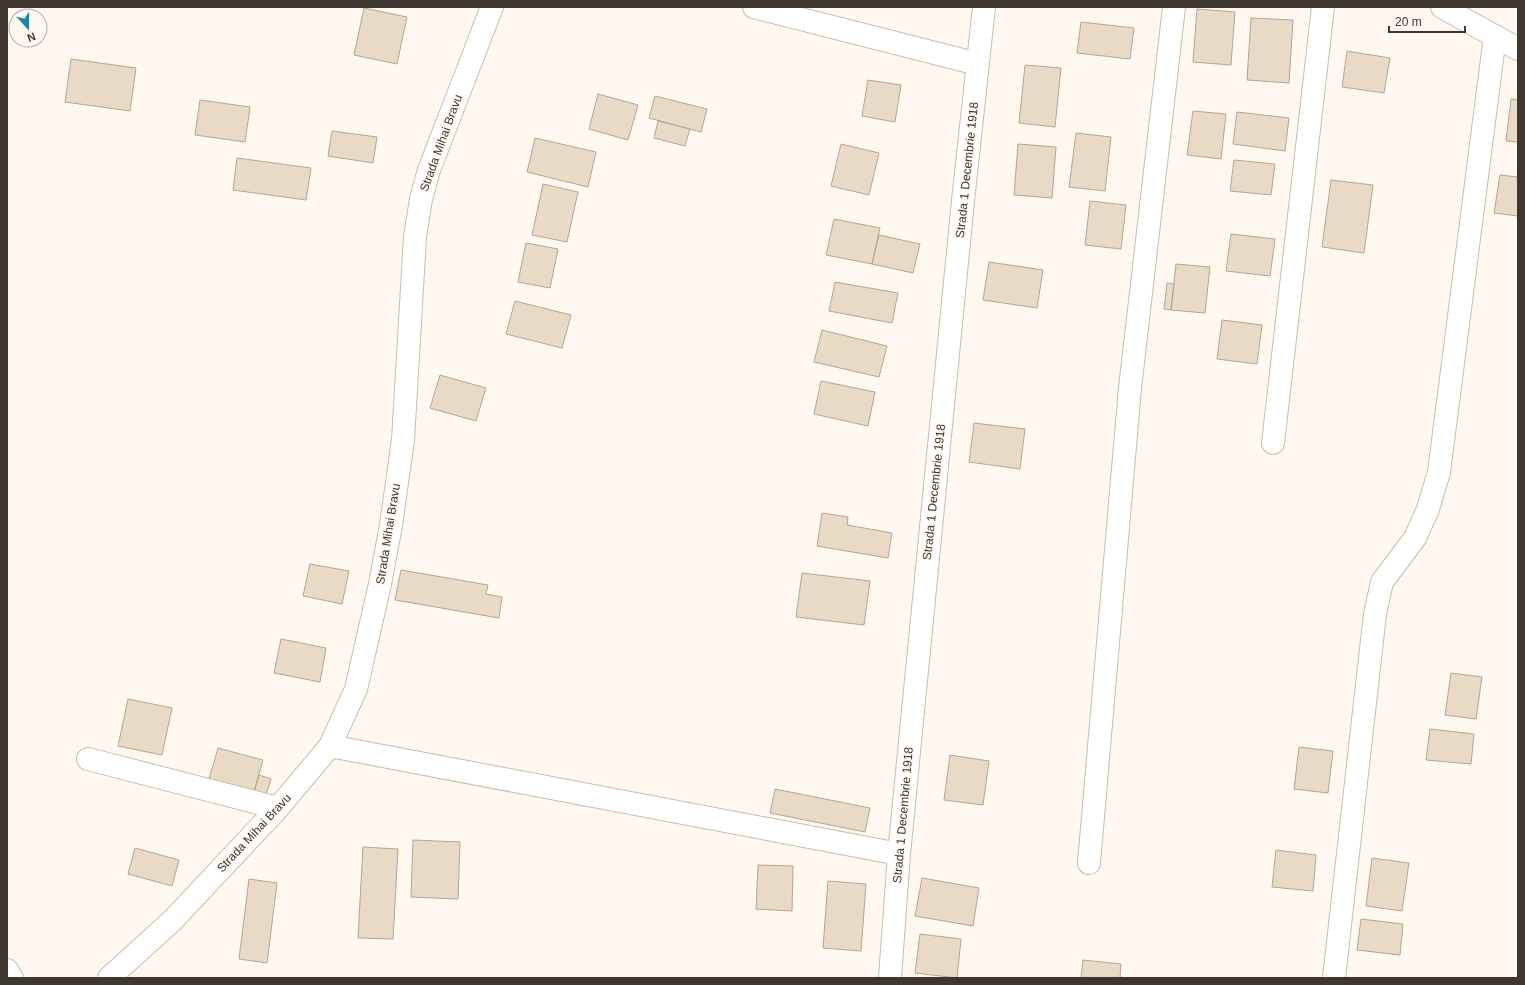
<svg xmlns="http://www.w3.org/2000/svg" width="1525" height="985" font-family="Helvetica,sans-serif">
<style>
.building{fill:#e9dac5;stroke:#b4a592}
.lines{fill:none;stroke-linecap:round;stroke-linejoin:round}
.minor-casing{stroke:#cabca8;stroke-width:24}
.minor{stroke:#fff;stroke-width:22}
.labels{text-anchor:middle;dominant-baseline:central;stroke-width:3.5;stroke-linejoin:round;paint-order:stroke}
.street-label{font-size:12px;fill:#3d372f;stroke:#fef8f0}
</style>
<rect width="100%" height="100%" fill="#fef8f0"/>
<path class="building" d="M364,8l43,9 -10,47 -43,-9z
M1197,9l38,3 -4,53 -38,-3z
M1251,18l42,2 -4,63 -42,-3z
M1081,22l53,6 -4,31 -53,-6z
M1347,51l43,7 -6,35 -42,-6z
M71,59l65,9 -6,43 -65,-9z
M1025,65l36,3 -6,59 -36,-4z
M868,80l33,5 -6,37 -33,-6z
M598,94l40,11 -10,35 -39,-11z
M655,96l52,13 -6,23 -52,-14z
M1511,99l7,1v42l-12,-1z
M200,100l50,7 -5,35 -50,-7z
M1193,111l33,3 -5,45 -34,-4z
M1237,112l52,6 -4,33 -52,-7z
M658,121l32,8 -5,17 -31,-8z
M332,131l45,6 -4,26 -45,-7z
M1076,133l35,4 -6,54 -36,-4z
M535,138l61,14 -8,35 -61,-15z
M841,144l38,9 -10,42 -38,-9z
M1018,144l38,3 -4,51 -38,-3z
M237,158l74,10 -5,32 -73,-10z
M1234,160l41,4 -4,31 -41,-4z
M1500,175l18,2v39l-24,-3z
M1331,180l42,5 -9,68 -42,-6z
M543,184l35,8 -11,50 -35,-7z
M1090,201l36,4 -5,44 -36,-4z
M834,219l46,9 -8,36 -46,-9z
M1231,234l44,5 -5,37 -44,-5z
M879,235l41,9 -7,29 -41,-9z
M526,243l32,6 -8,39 -32,-6z
M989,262l54,8 -6,38 -54,-8z
M1176,264l34,3 -5,46 -34,-3z
M835,282l63,11 -6,30 -63,-12z
M1167,283l7,1 -3,26 -7,-1z
M515,301l56,14 -9,33 -56,-14z
M1222,320l40,5 -5,39 -40,-5z
M822,330l65,16 -8,31 -65,-15z
M440,375l46,13 -10,33 -46,-13z
M821,381l54,11 -7,34 -54,-12z
M974,423l51,6 -5,40 -51,-7z
M822,513l26,4 -1,8 45,8 -4,25 -71,-12z
M310,564l39,7 -7,33 -39,-8z
M401,570l87,15 -2,9 16,3 -3,21 -104,-18z
M802,573l68,8 -6,44 -68,-8z
M281,639l45,9 -6,34 -46,-9z
M1451,673l31,4 -6,42 -31,-4z
M128,699l44,9 -10,47 -44,-9z
M1430,729l44,5 -3,30 -45,-4z
M1299,747l34,4 -5,42 -34,-4z
M218,748l45,12 -9,32 -45,-13z
M950,755l39,6 -6,44 -39,-5z
M259,775l12,4 -5,16 -12,-3z
M775,789l95,19 -5,24 -95,-19z
M413,840l47,2 -2,57 -47,-2z
M363,847l35,2 -5,90 -35,-1z
M135,848l44,12 -7,26 -44,-12z
M1276,850l40,5 -3,36 -41,-4z
M1372,858l37,5 -7,48 -36,-5z
M758,865l35,1 -1,45 -36,-2z
M922,878l57,10 -6,38 -58,-10z
M249,879l28,4 -10,80 -28,-4z
M828,881l38,3 -5,67 -38,-3z
M1361,919l42,5 -3,31 -43,-5z
M920,934l41,5 -4,39 -42,-5z
M1083,960l38,4 -1,14h-39z"/>
<g class="lines">
<g class="minor-casing">
<path id="minor" d="M754,7l224,57
M1442,7l76,42
M1273,443l50,-436
M330,746l569,108
M88,759l190,49
M1089,863l41,-475 44,-381
M7,970l5,8
M109,978l63,-57 106,-113 52,-62 26,-57 24,-105 11,-59 12,-85 12,-203 6,-38 8,-29 63,-163
M890,978l9,-124 64,-653 21,-194
M1334,978l41,-364 7,-32 33,-44 13,-29 11,-37 56,-436"/>
</g>
<use href="#minor" class="minor"/>
</g>
<g class="labels">
<g class="street-label">
<text transform="translate(441 143) rotate(-70)">Strada Mihai Bravu</text>
<text transform="translate(967 170) rotate(-84)">Strada 1 Decembrie 1918</text>
<text transform="translate(934 492) rotate(-84)">Strada 1 Decembrie 1918</text>
<text transform="translate(388 534) rotate(-81)">Strada Mihai Bravu</text>
<text transform="translate(903 815) rotate(-85)">Strada 1 Decembrie 1918</text>
<text transform="translate(254 833) rotate(-47)">Strada Mihai Bravu</text>
</g>
</g>
<rect width="1525" height="985" fill="none" stroke="#3d372f" stroke-width="16"/>
<g transform="translate(28 28) rotate(159)"><circle r="19" fill="#fef8f0" stroke="#b1aba3"/>
<path d="M0-3L7 15L0 10L-7 15Z" fill="#1188ac"/>
<text y="-6" font-size="11" font-weight="bold" text-anchor="middle" fill="#3d372f">N</text>
</g>
<path d="M1389 26v6h76v-6" fill="none" stroke="#3d372f" stroke-width="2"/>
<text x="1395" y="26" font-size="12" fill="#3d372f" stroke="#fef8f0" stroke-width="3" paint-order="stroke">20 m</text>
</svg>
